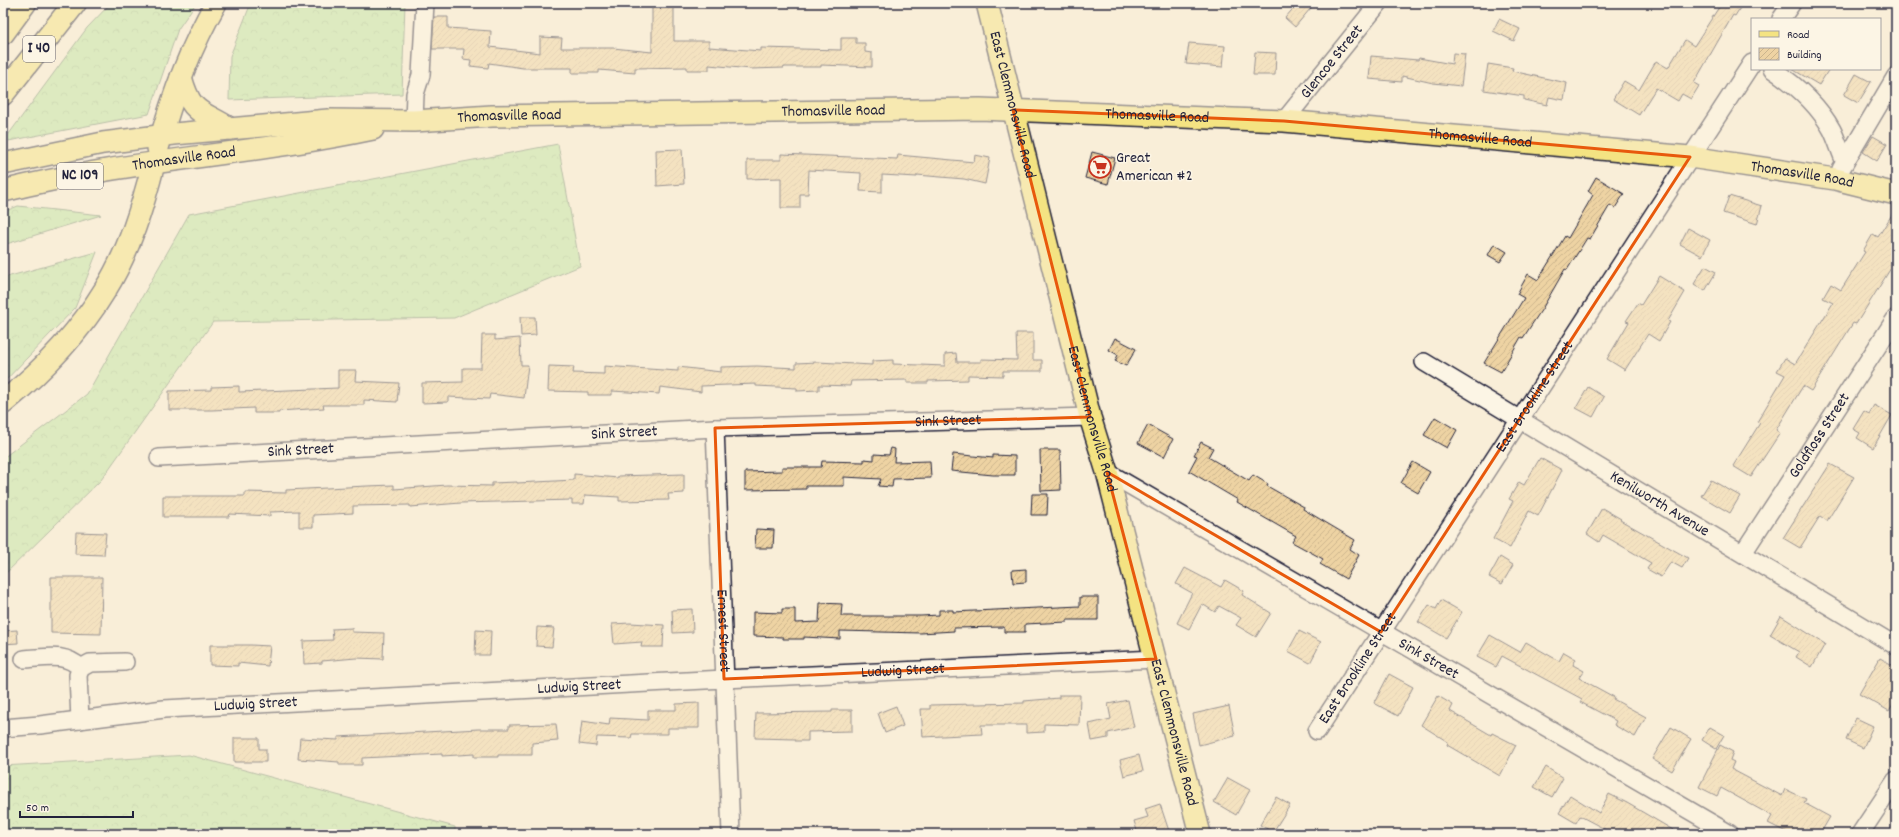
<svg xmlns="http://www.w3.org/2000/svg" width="1899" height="837" font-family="Dekko,sans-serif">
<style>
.forest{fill:url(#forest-crowns);stroke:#6e846e}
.building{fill:url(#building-hatch);stroke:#22223b}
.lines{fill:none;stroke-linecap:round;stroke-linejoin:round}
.minor-casing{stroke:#22223b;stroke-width:20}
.major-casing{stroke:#22223b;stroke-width:24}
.highway-casing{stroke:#22223b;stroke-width:25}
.minor{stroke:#fcf5e5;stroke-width:17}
.major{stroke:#f4e382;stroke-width:21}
.highway{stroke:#f4e382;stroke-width:22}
.marked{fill:none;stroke:#e8590c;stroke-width:3;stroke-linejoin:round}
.labels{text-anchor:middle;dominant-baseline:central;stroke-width:3;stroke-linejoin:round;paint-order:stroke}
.shield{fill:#fcf5e5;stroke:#63616e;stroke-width:1}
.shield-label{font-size:15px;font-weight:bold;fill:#22223b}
.street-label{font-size:16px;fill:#22223b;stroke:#fcf5e5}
.poi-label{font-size:16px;fill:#22223b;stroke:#fcf5e5;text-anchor:start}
</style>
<defs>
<pattern id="forest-crowns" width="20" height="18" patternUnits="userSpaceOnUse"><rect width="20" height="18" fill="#bbe5a2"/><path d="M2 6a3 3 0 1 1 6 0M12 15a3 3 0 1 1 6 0" fill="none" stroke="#a0c48c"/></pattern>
<pattern id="building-hatch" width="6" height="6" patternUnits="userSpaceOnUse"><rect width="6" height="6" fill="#eed3a3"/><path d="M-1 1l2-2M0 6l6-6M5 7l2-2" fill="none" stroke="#ccb58d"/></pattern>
</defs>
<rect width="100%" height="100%" fill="#f9eed8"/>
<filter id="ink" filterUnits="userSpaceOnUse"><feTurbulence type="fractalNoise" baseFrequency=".025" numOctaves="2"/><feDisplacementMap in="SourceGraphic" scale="8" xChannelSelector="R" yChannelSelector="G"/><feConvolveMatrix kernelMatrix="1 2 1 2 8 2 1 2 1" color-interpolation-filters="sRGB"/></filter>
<g filter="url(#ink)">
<path class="forest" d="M111,3h85l-18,26 -29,85 -146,28 84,-114z
M251,3h154l-3,91 -173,6 1,-44z
M558,144l22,122 -126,52 -241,4 -112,158 -98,96v-118l84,-64 102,-180z
M18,206l83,9 -98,30v-33z
M97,252l-22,56 -72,75v-105z
M189,755l266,72v7h-452v-68z"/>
<path class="building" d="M652,3h22v38h35v6l52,4v-3l80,2v-12h15v5h9v9l7,1v14l-51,-2v2h-37v1l-33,1 -42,-4v5h-22v-3l-52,1v5l-36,-3v3h-27v-5h-49l-34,-5 -1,5 -18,-2 1,-6 -8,-1 1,-10h-32l2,-32h14v11l43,3 -1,16 50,6v-16l22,1 -1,10h52l39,4z
M1298,3h17l-20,24 -10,-9z
M1713,3h30l-8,13 -2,-1 -39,68 5,3 -8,13 -9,-5 -4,7 -22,-13 -17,27 -26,-16 11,-18 15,9 17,-29 12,7 17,-28 9,6 25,-39z
M1499,19l21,10 -6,12 -21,-10z
M1189,43l36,3 -2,21 -37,-3z
M1255,52l21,1 -1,22h-22z
M1453,53l12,1 -4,32 -28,-3 -31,-7v6l-33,-3 2,-23 47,4 1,-2 33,6z
M1488,64l25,4 -1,3 55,12 -3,17 -15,-3 -2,8 -23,-5v-4l-40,-6z
M1792,69h37l-10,16z
M1856,74l15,8 -13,21 -14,-8z
M1873,136l14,8 -10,17 -14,-9z
M682,149l2,35 -27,2 -1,-36z
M1092,152l23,6 -7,26 -23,-6z
M781,154l116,5 1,-4 76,7 1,-7 15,3 -5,26 -21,-5 -47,-4v2l-35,-2v17l-22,-1 1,-18 -52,-3 -1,24h-8v14h-19v-30l-34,1v-19h34z
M1596,177l28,17 -9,14 -5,-3 -20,34 -3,-1 -20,32 -2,-1 -23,40 -19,29 -2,-1 -20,35 -17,-9 40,-65 -7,-4 11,-20 10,6 27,-44 3,2 25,-43 -5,-4z
M1729,196l33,10 -5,18 -34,-11z
M1896,208v63l-5,-3 -35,56 -3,-1 -42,68 -8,-5 -27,44 4,3 -29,44 -18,-11 27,-43 -3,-1 28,-47 -8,-4 8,-13 10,6 38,-61 -10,-5 8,-14 10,6 24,-38 -2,-1 10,-17 5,3z
M1688,228l22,12 -8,16 -22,-12z
M1494,244l13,8 -7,10 -12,-7z
M1705,266l11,6 -11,19 -11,-7z
M1659,276l26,16 -17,29 2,1 -11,19 -11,-7 -23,36 -18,-11 22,-37 -3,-1 12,-18 3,2z
M520,317h15l1,18 -15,1z
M1016,333h17v27h9v11h-39v5l-35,-1v5l-40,1v2h-21v-3l-56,1 -1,5 -31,-1v5l-22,1v-3l-41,-2v-2l-55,2v6l-41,-5 -1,7 -47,-3v4h-24v-3l-40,-1 1,-25 25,1 -1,6 31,1v-8l74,5v-4l43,5v-5l36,-1 39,2v-5l22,-1 54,3v-4l21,-1v4l52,2v-12l11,-1 1,9h24v-3l36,1z
M482,335h13v5l25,-2 1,27h7l-4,33 -34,-4 -1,5 -41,-2v5l-26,1v-20l41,-1v-14h18z
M1115,338l21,11 -10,17 -11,-5 3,-6 -9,-5z
M338,370h18l-1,11 44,2 -2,19 -33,-2v5h-41l1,3 -45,3v2h-25v-5l-42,2h-43v-19l42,-1v-3l28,-1v6l99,-4z
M1588,387l16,10 -11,20 -17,-9z
M1874,405l18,10 -19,33 -16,-10 3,-5 -7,-4 11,-18 5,3z
M1435,417l22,13 -10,18 -23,-13z
M1148,425l25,14 -9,18 -26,-14z
M1201,442l12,6 -5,9 41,24 4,-6 15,9 -1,2 37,21 -1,2 52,31 -5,9 9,6 -13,24 -26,-15 3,-5 -31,-17 4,-6 -59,-34 1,-2 -49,-29 8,-15 -3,-1z
M891,448l4,1 -1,13 36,-1 1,17 -38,1 -1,8 -14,-1 3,-7 -37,-2v9h-38v3l-61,1v-18l37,-1v-4h39l1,-6 42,1v-3l10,1v-6l15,1z
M1040,450h20l1,40 -20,1z
M953,454l40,4v-3l22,1v19h-22l-42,-4z
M1540,458l22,12 -24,46 -9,-5 -19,37 -17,-9 20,-38 -4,-2 10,-17 5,3z
M1413,462l17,10 -12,21 -17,-10z
M1830,464l24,13 -27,44 -7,-5 -20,32 -17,-10z
M574,474l44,4v-2l66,-2v19l-16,1 1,6 -50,1v-4l-34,-2 -1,9h-12v-4l-111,3 -51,4v-2l-57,1v7l-40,2v12h-14v-16l-29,1v4l-40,-2 -1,3h-66v-21h82v-4l41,1v-3l81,-4 27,-1v4l53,-4 45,1v-3l25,-1v1l57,-3z
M1711,480l29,16 -10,17 -29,-17z
M1032,494h16l-1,21h-16z
M1602,508l19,11 -1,1 68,38 -6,10 -11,-6 -10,15 -14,-8 4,-6 -48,-28 -4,7 -12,-8z
M756,529l18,1 -1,18h-18z
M76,532l30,1 -2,22 -29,-1z
M1500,557l13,8 -11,19 -13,-7z
M1185,568l36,19 4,-7 19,11 -2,4 29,18 -15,24 -20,-12 5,-7 -22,-12 -4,6 -13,-8 -13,25 -12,-6 15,-30 -16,-9z
M1026,569v13l-13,1 -1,-13z
M51,577h51l-1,57 -50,-1z
M1080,597h18v23h-31v2l-42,2v8h-21v-5l-50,1v3l-33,2 -81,-2v8l-36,-2v2h-21v-2l-30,-1v-24l29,1v-4h13v14l24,-1 1,-19 22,1 -1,12h80l18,-1v-5h14v2l127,-6z
M1441,600l21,12 -16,26 -28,-16 11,-17 7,4z
M692,609l1,23 -20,1 -1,-23z
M1781,616l44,28 -13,23 -16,-10 3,-5 -29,-17z
M630,623l34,2 -1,22h-22l1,-5 -28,2 -2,-20z
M537,627l17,1 -2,19 -16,-1z
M352,628v4l32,1 -1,26 -27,-1 -34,3v2l-18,1 -1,-23 30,-1 -1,-11z
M17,630l1,13 -15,1v-13z
M476,630l15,1 -1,24h-15z
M1299,631l22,11 -11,21 -22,-12z
M1490,635l30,17 6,-10 33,19 5,-9 12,7 -3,6 11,6 -5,7 35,19 -1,2 33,18 -11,20 -21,-12 2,-4 -36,-19 2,-3 -80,-43 -6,11 -19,-10z
M210,645h41l19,1 -2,20 -30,-3v3l-28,-1z
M1880,658l16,9v32l-7,12 -30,-17z
M1389,674l24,13 -15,29 -24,-13z
M1059,695h21l-1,30 -35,-1v8l-18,1v-8h-45l1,9 -59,3 -2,-28h9v-4l94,-2v-2l35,-3z
M1438,696l15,9 -3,6 41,24 1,-2 24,12 -16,31 -53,-31 1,-3 -27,-17z
M1128,700l6,27 -26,6v5l-16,3 -3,-17 22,-5 -3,-15z
M699,703v25h-31v6h-36l-1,4 -34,-1 -1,9 -17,-2 3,-23 27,4 1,-7 38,2v-10h28v-6z
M896,706l7,20 -18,7 -7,-20z
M1229,706l6,30 -36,9 -6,-31z
M832,710h20v21l-44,1v9h-13v-2l-40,-1 1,-25 76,-1z
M1856,718l17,8 -10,22 -17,-8z
M556,724l2,17 -26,2v12h-34v2h-24v-3l-32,2v-2l-80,4v7h-23v-3l-41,-3 2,-21 38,2v-3l140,-8h31v-4z
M1671,727l20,12 -19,32 -20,-12z
M1710,727l14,8 -8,14 -14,-9z
M234,738h25v11h7v13h-32z
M1720,745l13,7 -3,8 4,2 -3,7 51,27 3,-7 21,10 -2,4 26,14 -10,17h-30l-22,-11 4,-7 -51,-28 -4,8 -18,-9z
M1139,755l4,16 -19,5 -4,-16z
M1546,767l17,11 -11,19 -18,-10z
M1228,778l22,12 -14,25 -22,-13z
M1609,794l18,9 53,31h-66l-34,-18 -4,7 -17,-10 11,-18 29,18z
M1276,797l14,8 -17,27 -13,-7z
M1160,804l9,27 -10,3h-21l-4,-13 14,-4 -3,-8z"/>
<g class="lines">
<g class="minor-casing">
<g id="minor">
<path d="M1781,19l11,-16"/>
<path d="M1772,69c24,16 46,35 60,61 5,10 8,21 13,32"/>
<path d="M414,121l1,-27 6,-19 4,-72"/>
<path id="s1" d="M1284,121l95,-118"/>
<path d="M1841,169l55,-93"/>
<path id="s2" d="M1424,362l472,284"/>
<path id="s3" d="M715,428l16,406"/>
<path id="s4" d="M159,458l556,-30 375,-11"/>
<path id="s5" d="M1107,472l623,362"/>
<path id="s6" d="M1743,553l153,-235"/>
<path d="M24,659c22,-1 40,-7 57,9"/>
<path d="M80,720l-2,-45 3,-7 9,-5 35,-1"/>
<path id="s7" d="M3,728l37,-3 124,-16 560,-30 432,-20"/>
<path id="s8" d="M1317,731l435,-668"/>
<path d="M1860,834l36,-54"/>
</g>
</g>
<g class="major-casing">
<g id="major">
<path id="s9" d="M987,3l103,414 17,55 93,362"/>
<path d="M181,77c11,39 19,32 50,52"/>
<path d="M158,148c14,-51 32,-100 58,-145"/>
<path id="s10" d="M3,164l100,-21 71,-9 154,-14 86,1 78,-5 488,-7 304,12 406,36 145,22 61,15"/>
<path id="s11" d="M3,191c122,-31 248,-36 370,-62"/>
</g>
</g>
<g class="highway-casing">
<path id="highway" d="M3,33l22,-30
M3,94l72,-91
M3,403c39,-32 76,-70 102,-113 24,-38 38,-85 49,-128"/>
</g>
<use href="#minor" class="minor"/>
<use href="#major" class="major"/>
<use href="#highway" class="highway"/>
</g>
</g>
<path d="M0 0H1899V837H0ZM1013,110l271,11 406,36 -309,475 -274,-160 49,187 -432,20 -9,-251 375,-11z" fill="#f9eed8" fill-opacity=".55" fill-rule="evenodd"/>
<path class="marked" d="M1013,110l271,11 406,36 -309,475 -274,-160 49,187 -432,20 -9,-251 375,-11z"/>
<defs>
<g id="supermarket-ring" transform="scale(1.15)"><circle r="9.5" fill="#fcf5e5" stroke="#c8321e" stroke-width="1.5"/><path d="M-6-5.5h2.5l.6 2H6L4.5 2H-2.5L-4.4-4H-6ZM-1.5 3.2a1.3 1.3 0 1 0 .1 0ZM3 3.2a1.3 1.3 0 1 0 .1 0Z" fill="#c8321e"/></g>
</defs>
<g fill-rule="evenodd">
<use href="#supermarket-ring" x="1100" y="167"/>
</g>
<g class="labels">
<g class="shield">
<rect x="23" y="36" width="32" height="26" rx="3"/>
<rect x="57" y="163" width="46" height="26" rx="3"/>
</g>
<g class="shield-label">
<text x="39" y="49">I 40</text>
<text x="80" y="176">NC 109</text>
</g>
<g class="street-label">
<text stroke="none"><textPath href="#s1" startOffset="76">Glencoe Street</textPath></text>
<text stroke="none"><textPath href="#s9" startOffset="105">East Clemmonsville Road</textPath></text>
<text stroke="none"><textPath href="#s10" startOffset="834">Thomasville Road</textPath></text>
<text stroke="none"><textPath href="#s10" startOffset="1158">Thomasville Road</textPath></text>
<text stroke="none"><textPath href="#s10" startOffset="510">Thomasville Road</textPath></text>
<text stroke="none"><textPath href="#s10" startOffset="1482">Thomasville Road</textPath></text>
<text stroke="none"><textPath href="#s11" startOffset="184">Thomasville Road</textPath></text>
<text stroke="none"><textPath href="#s10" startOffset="1806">Thomasville Road</textPath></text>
<text stroke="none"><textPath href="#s8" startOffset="399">East Brookline Street</textPath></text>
<text stroke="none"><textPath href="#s9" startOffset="429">East Clemmonsville Road</textPath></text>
<text stroke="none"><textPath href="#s4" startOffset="790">Sink Street</textPath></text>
<text stroke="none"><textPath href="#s4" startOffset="466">Sink Street</textPath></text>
<text stroke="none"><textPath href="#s6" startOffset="140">Goldfloss Street</textPath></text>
<text stroke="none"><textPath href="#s4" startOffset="142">Sink Street</textPath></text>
<text stroke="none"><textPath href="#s2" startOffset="275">Kenilworth Avenue</textPath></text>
<text stroke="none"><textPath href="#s3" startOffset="203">Ernest Street</textPath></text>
<text stroke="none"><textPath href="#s5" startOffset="372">Sink Street</textPath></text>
<text stroke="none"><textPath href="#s8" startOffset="75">East Brookline Street</textPath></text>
<text stroke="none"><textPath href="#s7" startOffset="902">Ludwig Street</textPath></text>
<text stroke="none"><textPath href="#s7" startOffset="578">Ludwig Street</textPath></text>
<text stroke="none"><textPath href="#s7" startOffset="254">Ludwig Street</textPath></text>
<text stroke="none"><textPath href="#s9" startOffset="753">East Clemmonsville Road</textPath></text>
</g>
<g class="poi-label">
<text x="1116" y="158">Great<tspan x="1116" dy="18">American #2</tspan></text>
</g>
</g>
<rect width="1899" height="837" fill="none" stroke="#fcf5e5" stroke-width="16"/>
<rect x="8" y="8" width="1883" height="821" fill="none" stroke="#22223b" stroke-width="1.5" filter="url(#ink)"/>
<rect x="1751" y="18" width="130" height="52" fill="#fcf5e5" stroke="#a5a1a1"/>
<rect x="1759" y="31" width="20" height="6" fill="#f4e382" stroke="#a5a1a1"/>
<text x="1787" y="38" font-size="12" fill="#22223b">Road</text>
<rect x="1759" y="48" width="20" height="12" fill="url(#building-hatch)" stroke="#a5a1a1"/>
<text x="1787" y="58" font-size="12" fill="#22223b">Building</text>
<path d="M20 811v6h113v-6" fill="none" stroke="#22223b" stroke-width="2"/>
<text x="26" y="811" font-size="12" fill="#22223b" stroke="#fcf5e5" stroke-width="3" paint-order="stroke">50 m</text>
</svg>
